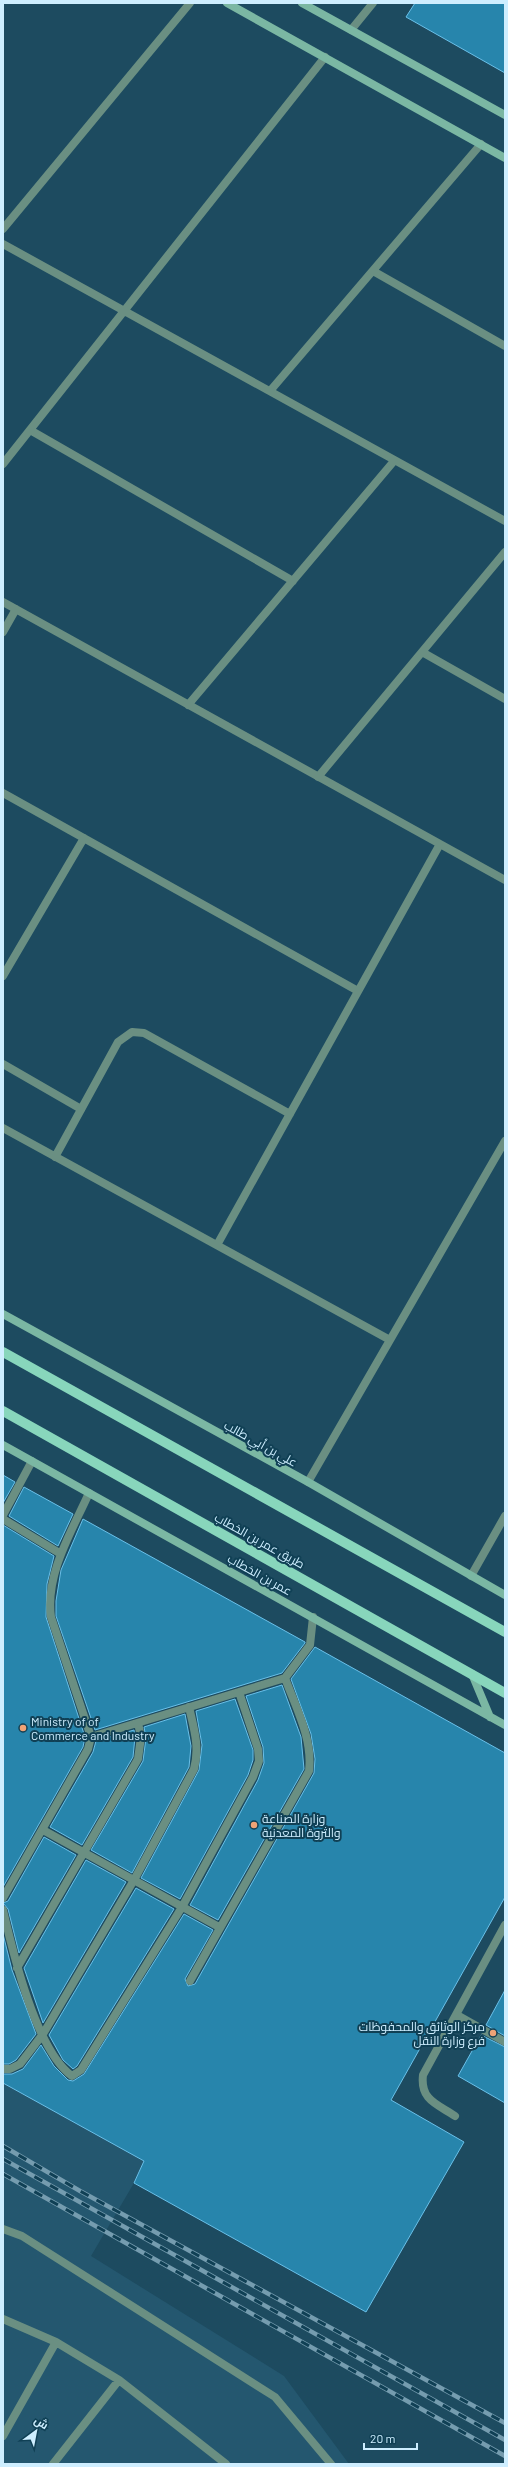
<svg xmlns="http://www.w3.org/2000/svg" width="508" height="2467" font-family="Barlow,Cairo,sans-serif">
<style>
.built{fill:#24576f}
.building{fill:#2785ac;stroke:#6ac0e9}
.lines{fill:none;stroke-linecap:round;stroke-linejoin:round}
.lane{stroke:#6a8f82;stroke-width:8}
.street{stroke:#6a8f82;stroke-width:8}
.secondary{stroke:#7bb7a3;stroke-width:8}
.primary{stroke:#88d6bc;stroke-width:10}
.rail-casing{stroke:#759caf;stroke-width:4.5}
.rail{stroke:#104055;stroke-width:3;stroke-dasharray:9;stroke-linecap:butt}
.poi-dot{fill:#efa376;stroke:#104055;stroke-width:1.5}
.labels{text-anchor:middle;dominant-baseline:central;stroke-width:4;stroke-linejoin:round;paint-order:stroke}
.street-label{font-size:12px;fill:#ceeeff;stroke:#104055}
.poi-label{font-size:12px;fill:#ceeeff;stroke:#104055;text-anchor:start}
</style>
<rect width="100%" height="100%" fill="#1d4b60"/>
<path class="built" d="M3,2083l141,78 -10,22 -43,73 193,120 65,88h-346z"/>
<path class="building" d="M415,3h90v70l-99,-56z
M3,1475l12,7 -12,21z
M24,1487l49,27 -15,32 -49,-30z
M83,1519l222,123v1l-23,30 -187,57 -39,-114v-15l5,-31z
M3,1525l51,31 -7,28 -1,33 39,120 -2,10 -80,140z
M315,1647l190,106v144l-114,203 73,42 -98,170 -232,-129 10,-22 -141,-78v-9h9l11,-5 18,-24 13,21 14,14 5,1 11,-7 100,-160 29,16 -28,49 3,7 7,-2 119,-211 1,-14 -4,-25 -20,-55z
M282,1685l19,52 3,32 -86,151 -28,-15 68,-125 6,-17 -1,-16 -17,-51z
M235,1699l18,51v10l-5,15 -68,124 -39,-21 58,-108 3,-25 -6,-34z
M185,1714l6,32 -2,21 -57,106 -41,-23 52,-89 3,-23 -2,-11z
M134,1730l1,7 -2,20 -51,88 -32,-18 43,-75 3,-11z
M44,1837l32,18 -57,98 -11,-44 -5,-6 5,-2z
M86,1860l40,22 -83,141 -19,-55z
M136,1888l38,21 -97,157 -4,3 -10,-9 -14,-25z
M3,1934l9,36 24,64 -20,26 -7,4h-6z
M505,1990v46l-19,-11z
M481,2035l24,12v56l-47,-27z"/>
<g class="lines">
<path class="lane" d="M3,1064l78,45
M3,1515l29,-54
M3,1519l58,35
M91,1737l194,-59
M43,1830l176,97
M3,1898l85,-149 3,-12 -40,-120c-6,-43 21,-86 38,-124
M3,1910c10,43 33,140 69,166l9,-6 101,-163 71,-130 6,-16 -1,-12 -19,-57
M17,1968l121,-209 3,-22 -3,-14
M190,1981l119,-210c4,-32 -13,-63 -24,-93l25,-33 3,-28
M457,2015l48,27
M3,2069h7l10,-5 23,-30 91,-154 60,-111c6,-22 0,-40 -5,-62
M455,2116c-18,-12 -35,-16 -32,-41l82,-150
M3,2229l19,7 253,161 56,67
M3,2319l53,23 63,38 107,84
M3,2436l53,-94
M53,2464l66,-84"/>
<path class="street" d="M351,30l22,-27
M3,229l187,-226
M3,244l502,277
M373,271l132,75
M270,391l211,-247
M30,430l263,151
M3,464l322,-407
M3,602l502,278
M3,632l13,-23
M422,652l83,47
M188,705l206,-244
M318,777l187,-225
M3,793l355,198
M3,976l81,-138
M3,1128l387,212
M55,1157l63,-115 14,-10 12,1 146,81
M217,1245l223,-401
M308,1482l197,-341
M471,1576l34,-60"/>
<path class="secondary" d="M227,3l278,155
M302,3l203,112
M3,1314l305,168 197,113
M3,1445l502,280
M472,1674l18,43"/>
<path class="primary" d="M3,1352l502,280
M3,1411l502,282"/>
<g class="rail-casing">
<path id="rail" d="M3,2146l77,45 425,232
M3,2159l502,281
M3,2174l502,282"/>
</g>
<use href="#rail" class="rail"/>
</g>
<g class="poi-dot">
<circle cx="23" cy="1728" r="4"/>
<circle cx="254" cy="1825" r="4"/>
<circle cx="493" cy="2033" r="4"/>
</g>
<g class="labels">
<g class="street-label">
<text transform="translate(261 1443) rotate(29)">علي بن أبي طالب</text>
<text transform="translate(260 1540) rotate(29)">طريق عمر بن الخطاب</text>
<text transform="translate(260 1574) rotate(29)">عمر بن الخطاب</text>
</g>
<g class="poi-label">
<text x="31" y="1721">Ministry of of<tspan x="31" dy="14">Commerce and Industry</tspan></text>
<text x="262" y="1818">وزارة الصناعة<tspan x="262" dy="14">والثروة المعدنية</tspan></text>
<text x="485" y="2026" text-anchor="end">مركز الوثائق والمحفوظات<tspan x="485" dy="14">فرع وزارة النقل</tspan></text>
</g>
</g>
<rect width="508" height="2467" fill="none" stroke="#ceeeff" stroke-width="8"/>
<g transform="translate(36 2431) rotate(32)" stroke="#104055" stroke-width="3" paint-order="stroke">
<path d="M0-3L7 15L0 10L-7 15Z" fill="#ceeeff"/>
<text y="-6" font-size="11" font-weight="bold" text-anchor="middle" fill="#ceeeff">ش</text>
</g>
<path d="M364 2443v6h53v-6" fill="none" stroke="#ceeeff" stroke-width="2"/>
<text x="370" y="2443" font-size="12" fill="#ceeeff" stroke="#104055" stroke-width="3" paint-order="stroke">20 m</text>
</svg>
